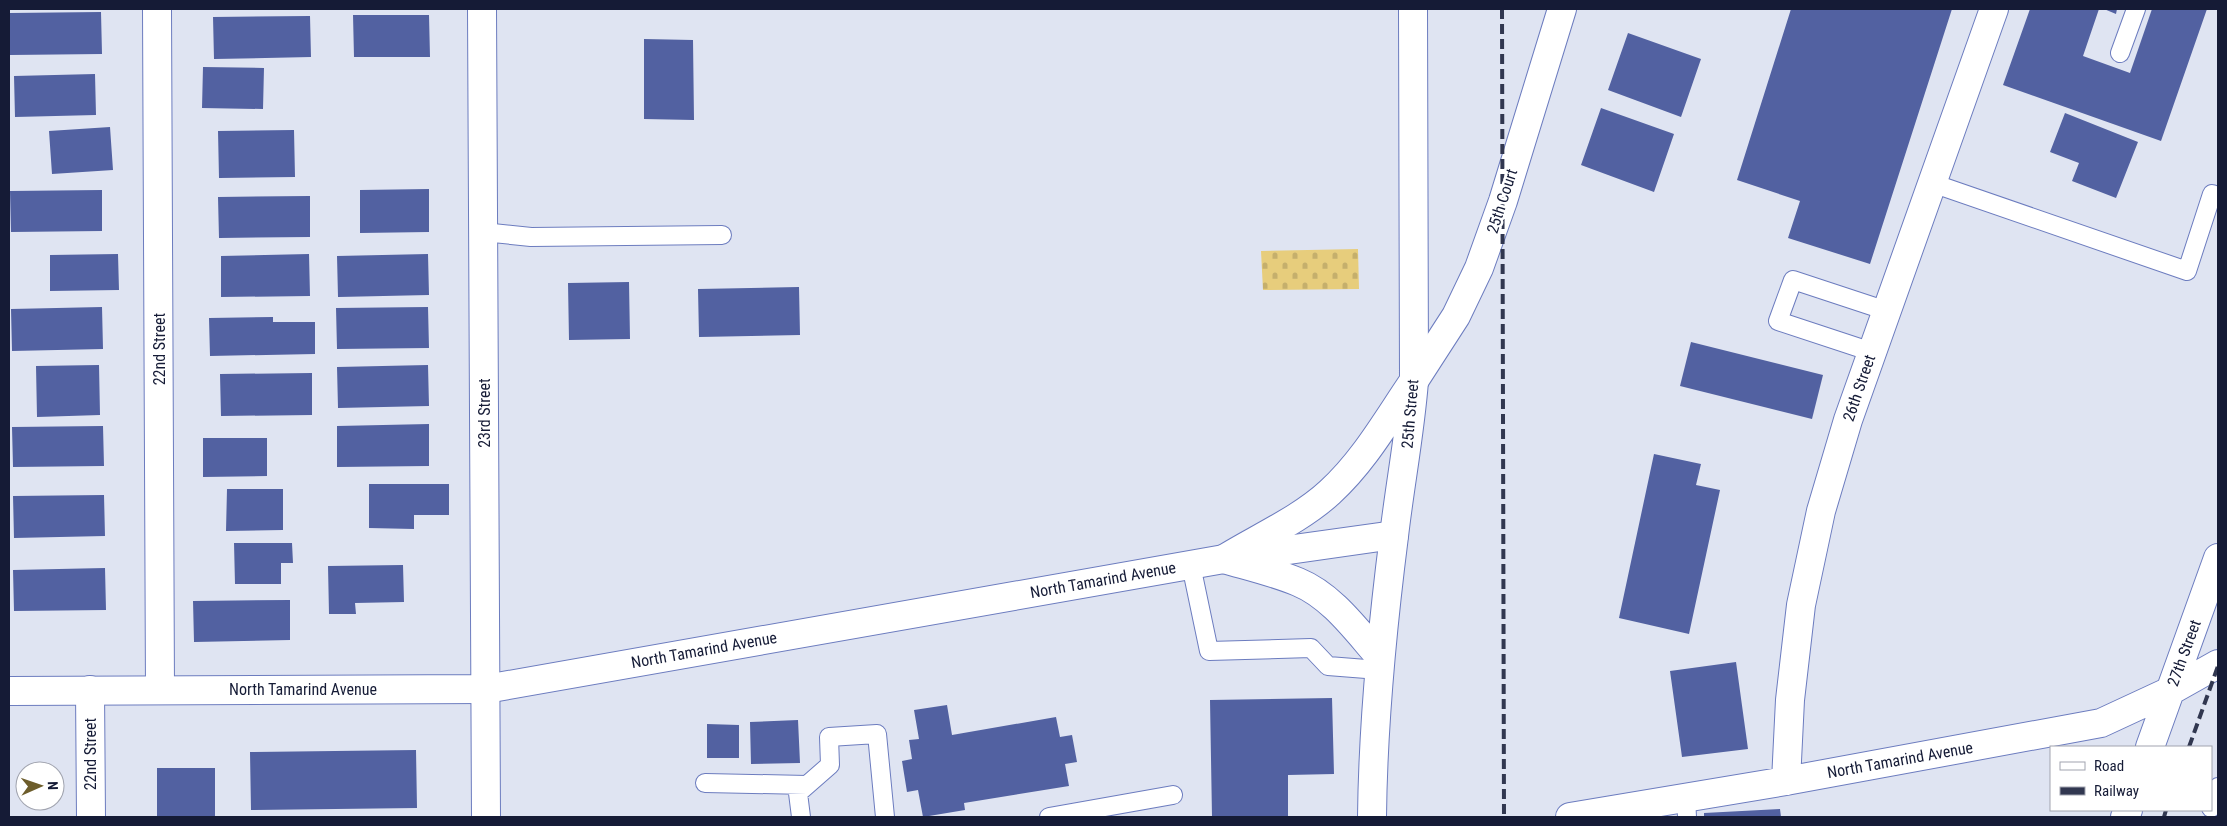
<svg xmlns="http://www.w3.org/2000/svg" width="2227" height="826" font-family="'Roboto Condensed',sans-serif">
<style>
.cemetery{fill:url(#cemetery-stones)}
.building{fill:#5261a1}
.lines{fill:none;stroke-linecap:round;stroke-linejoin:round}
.service-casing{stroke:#6c7cbf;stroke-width:20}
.minor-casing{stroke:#6c7cbf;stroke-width:30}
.tertiary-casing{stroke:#6c7cbf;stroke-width:30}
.secondary-casing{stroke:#6c7cbf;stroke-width:30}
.service{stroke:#fff;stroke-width:18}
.minor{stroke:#fff;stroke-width:28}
.tertiary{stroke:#fff;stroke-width:28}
.secondary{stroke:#fff;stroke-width:28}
.rail{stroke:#313750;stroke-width:4;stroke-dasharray:10 5;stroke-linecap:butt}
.labels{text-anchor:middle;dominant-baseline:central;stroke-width:5;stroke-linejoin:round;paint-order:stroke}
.street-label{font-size:16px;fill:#151b36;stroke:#fff}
</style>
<defs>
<pattern id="cemetery-stones" width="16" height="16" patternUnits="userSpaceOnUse" patternTransform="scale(1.25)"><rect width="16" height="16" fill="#e7cd7c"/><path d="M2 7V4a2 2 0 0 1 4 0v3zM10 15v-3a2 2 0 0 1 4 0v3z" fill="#c5af6c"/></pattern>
</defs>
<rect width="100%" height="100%" fill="#dfe4f2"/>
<path class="cemetery" d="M1358,249l1,40 -96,1 -2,-39z"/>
<path class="building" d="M1791,9h161l-82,255 -82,-26 12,-37 -63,-21z
M2030,9h69l-16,47 47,17 22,-64h55l-46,132 -158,-56z
M2104,9h13l-1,5z
M101,12l1,42 -92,1v-42z
M353,15h76l1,42h-76z
M310,16l1,41 -97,2 -1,-42z
M1628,33l73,26 -20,58 -73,-27z
M644,39l49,1 1,80 -50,-1z
M203,67l61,1 -1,41 -61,-1z
M95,74l1,41 -81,2 -1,-41z
M1601,108l73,26 -20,58 -73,-27z
M2065,113l73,29 -22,56 -44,-17 7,-18 -29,-11z
M110,127l3,43 -61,4 -3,-43z
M294,130l1,47 -76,1 -1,-47z
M429,189v43l-69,1v-43z
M102,190v41l-91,1 -1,-41z
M310,196v41l-91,1 -1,-41z
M118,254l1,36 -69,1v-36z
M309,254l1,42 -89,1v-41z
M428,254l1,41 -91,2 -1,-41z
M629,282l1,57 -61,1 -1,-57z
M799,287l1,48 -101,2 -1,-48z
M102,307l1,42 -91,2 -1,-42z
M428,307l1,41 -92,1 -1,-41z
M273,317v5h42v32l-105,2 -1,-38z
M1691,342l132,33 -11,44 -132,-33z
M99,365l1,50 -63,2 -1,-51z
M428,365l1,41 -91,2 -1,-41z
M312,373v42l-91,1 -1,-42z
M429,424v42l-92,1v-41z
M103,426l1,40 -91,1 -1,-40z
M203,438h64v38l-64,1z
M1654,454l47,10 -5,21 24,5 -31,144 -70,-16z
M369,484h80v31h-35v14l-45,-1z
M227,489h56v41l-57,1z
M104,495l1,41 -91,2 -1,-42z
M234,543h58l1,20h-12v21h-46z
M403,565l1,37 -49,1 1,11h-27l-1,-48z
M105,568l1,42 -92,1 -1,-41z
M290,600v40l-96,2 -1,-41z
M1736,662l12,87 -66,8 -12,-86z
M1332,698l2,76 -46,1v42h-76l-2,-117z
M947,705l5,30 104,-18 4,20 12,-2 5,27 -12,2 4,22 -105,17 1,7 -42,7 -5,-27 -11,2 -5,-31 10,-2 -3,-19 10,-1 -5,-29z
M798,720l2,43 -49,1 -1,-42z
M707,724l32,1v33h-32z
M416,750l1,58 -166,2 -1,-58z
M157,768h58v49h-58z
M1780,809l1,8h-77v-4z"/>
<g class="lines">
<g class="service-casing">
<path id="service" d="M2120,53l16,-44
M1932,183l255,88 25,-77 6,2
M483,232l48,5 191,-2
M1872,352l-94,-31 15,-41 94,31
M1191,565l18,86 102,-3 17,18 51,4
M705,783l102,2
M1686,798l1,19
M2211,808l7,-21
M801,817l-3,-24 32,-28 -1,-28 48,-3 8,83
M1049,817l124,-22"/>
</g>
<g class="minor-casing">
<path id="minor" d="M157,9l3,681
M482,9l4,808
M1414,381l42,-65 23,-48 24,-67 59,-192
M90,690l1,127
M2150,747l68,-189
M1786,781l4,-81 11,-95 20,-94 27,-91 146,-411
M1570,817l216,-36 315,-58 69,-32 48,-27
M2125,817l3,-7"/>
</g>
<g class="tertiary-casing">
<path id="tertiary" d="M9,691l477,-2 738,-130 170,-24"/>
</g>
<g class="secondary-casing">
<path id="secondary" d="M1224,559c34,-21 77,-40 106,-67 34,-31 57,-72 83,-110
M1224,559c24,7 50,13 74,23 34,14 58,48 82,75
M1372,817c1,-94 10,-187 22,-281 6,-52 16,-103 20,-155l-1,-372"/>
</g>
<use href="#service" class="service"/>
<use href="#minor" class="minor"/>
<use href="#tertiary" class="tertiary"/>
<use href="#secondary" class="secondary"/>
<path class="rail" d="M1502,9l2,808
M2189,747l29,-81
M2164,817l2,-7"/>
</g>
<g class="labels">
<g class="street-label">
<text transform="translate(1502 201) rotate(-72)">25th Court</text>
<text transform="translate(159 349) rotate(-90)">22nd Street</text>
<text transform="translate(1859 388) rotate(-71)">26th Street</text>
<text transform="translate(484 413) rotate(-90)">23rd Street</text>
<text transform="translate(1410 414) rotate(-85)">25th Street</text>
<text transform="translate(1103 580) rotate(-10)">North Tamarind Avenue</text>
<text transform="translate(704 650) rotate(-10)">North Tamarind Avenue</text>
<text transform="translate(2184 653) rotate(-70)">27th Street</text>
<text x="303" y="689">North Tamarind Avenue</text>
<text transform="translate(90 754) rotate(-90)">22nd Street</text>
<text transform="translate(1900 760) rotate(-10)">North Tamarind Avenue</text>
</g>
</g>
<rect width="2227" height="826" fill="none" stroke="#151b36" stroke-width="20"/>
<rect x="2050" y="746" width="162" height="65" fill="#ffffff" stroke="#a1a4af"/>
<rect x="2060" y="762" width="25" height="8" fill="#ffffff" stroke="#a1a4af"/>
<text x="2094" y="771" font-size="15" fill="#151b36">Road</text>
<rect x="2060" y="787" width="25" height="8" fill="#313750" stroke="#a1a4af"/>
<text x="2094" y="796" font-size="15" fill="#151b36">Railway</text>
<g transform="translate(40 786) rotate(88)"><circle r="24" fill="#ffffff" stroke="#a1a4af"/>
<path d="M0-4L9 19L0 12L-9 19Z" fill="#6d5d2b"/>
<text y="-8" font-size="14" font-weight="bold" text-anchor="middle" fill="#151b36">N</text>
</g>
</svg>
